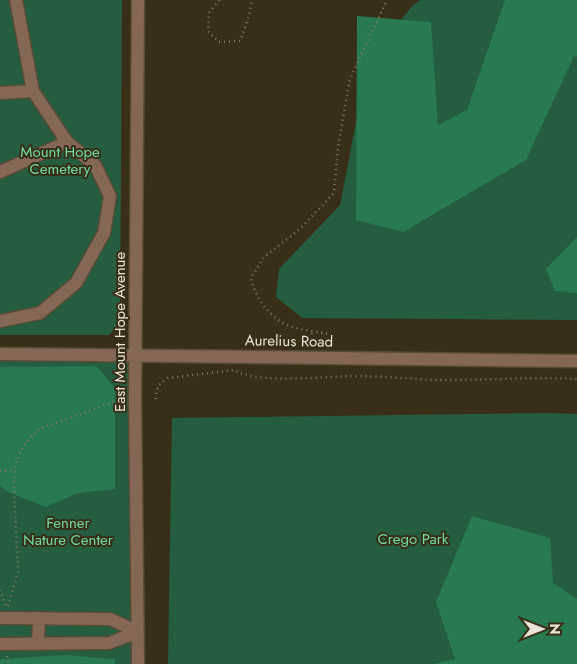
<svg xmlns="http://www.w3.org/2000/svg" width="577" height="664" font-family="Jost,sans-serif">
<style>
.green{fill:#255d40}
.forest{fill:#277a51}
.lines{fill:none;stroke-linecap:round;stroke-linejoin:round}
.minor-casing{stroke:#554c36;stroke-width:15}
.path{stroke:#837a67;stroke-width:2.5;stroke-dasharray:1 4;stroke-linecap:butt}
.minor{stroke:#856756;stroke-width:12}
.labels{text-anchor:middle;dominant-baseline:central;stroke-width:4;stroke-linejoin:round;paint-order:stroke}
.park-label{font-size:15px;fill:#6edca0;stroke:#392f18}
.street-label{font-size:15px;fill:#eae4d6;stroke:#392f18}
</style>
<rect width="100%" height="100%" fill="#392f18"/>
<path class="green" d="M0,0h122l-2,322 -11,13h-109z
M420,0h157v320l-275,-2 -26,-21 3,-28 61,-64 20,-103 19,-53 33,-43z
M0,354l136,1 -1,309h-135z
M545,413l32,1v250h-409l4,-246z"/>
<path class="forest" d="M505,0h72v57l-3,-1 -48,104 -123,72 -47,-12 1,-204 74,6 7,103 29,-15z
M577,237v56l-22,-2 -9,-22z
M96,366l19,22v101l-37,4 -32,14 -38,-15 -8,-6v-119z
M472,516l78,22 3,45 24,16v65h-144l22,-5 -19,-57z
M65,655l50,4v5h-115v-5z"/>
<g class="lines">
<g class="minor-casing">
<path id="minor" d="M138,0l-3,399 3,265
M0,93l33,-2
M0,172l67,-30
M0,321l40,-8 36,-30 28,-50 6,-37 -15,-31 -28,-23 -34,-51 -17,-91
M0,354l577,7
M0,618l110,1 28,13
M0,644l109,-1 29,-11
M38,644l1,-26"/>
</g>
<path class="path" d="M219,0l-10,13 -1,18 11,11 21,-1 9,-25 3,-16
M327,334c-12,-3 -26,-4 -38,-8 -19,-8 -34,-28 -38,-48l13,-21 36,-28 34,-36 4,-46 12,-68 37,-79
M311,344l1,-13
M156,399c0,-11 3,-16 12,-21l66,-8c23,14 89,7 117,6 30,0 59,3 88,4 46,0 92,-3 138,-1
M0,471l15,-1
M0,590l6,17
M8,606l10,-34 -4,-82 1,-25 8,-19 16,-17 80,-29
M7,656l1,8"/>
<use href="#minor" class="minor"/>
</g>
<g class="labels">
<g class="park-label">
<text x="60" y="152">Mount Hope<tspan x="60" dy="17">Cemetery</tspan></text>
<text x="68" y="523">Fenner<tspan x="68" dy="17">Nature Center</tspan></text>
<text x="413" y="539">Crego Park</text>
</g>
<g class="street-label">
<text transform="translate(120 332) rotate(-90)">East Mount Hope Avenue</text>
<text transform="translate(289 341) rotate(1)">Aurelius Road</text>
</g>
</g>
<g transform="translate(542 629) rotate(90)" stroke="#392f18" stroke-width="4" paint-order="stroke">
<path d="M0-4L9 19L0 12L-9 19Z" fill="#eae4d6"/>
<text y="-8" font-size="14" font-weight="bold" text-anchor="middle" fill="#eae4d6">N</text>
</g>
</svg>
